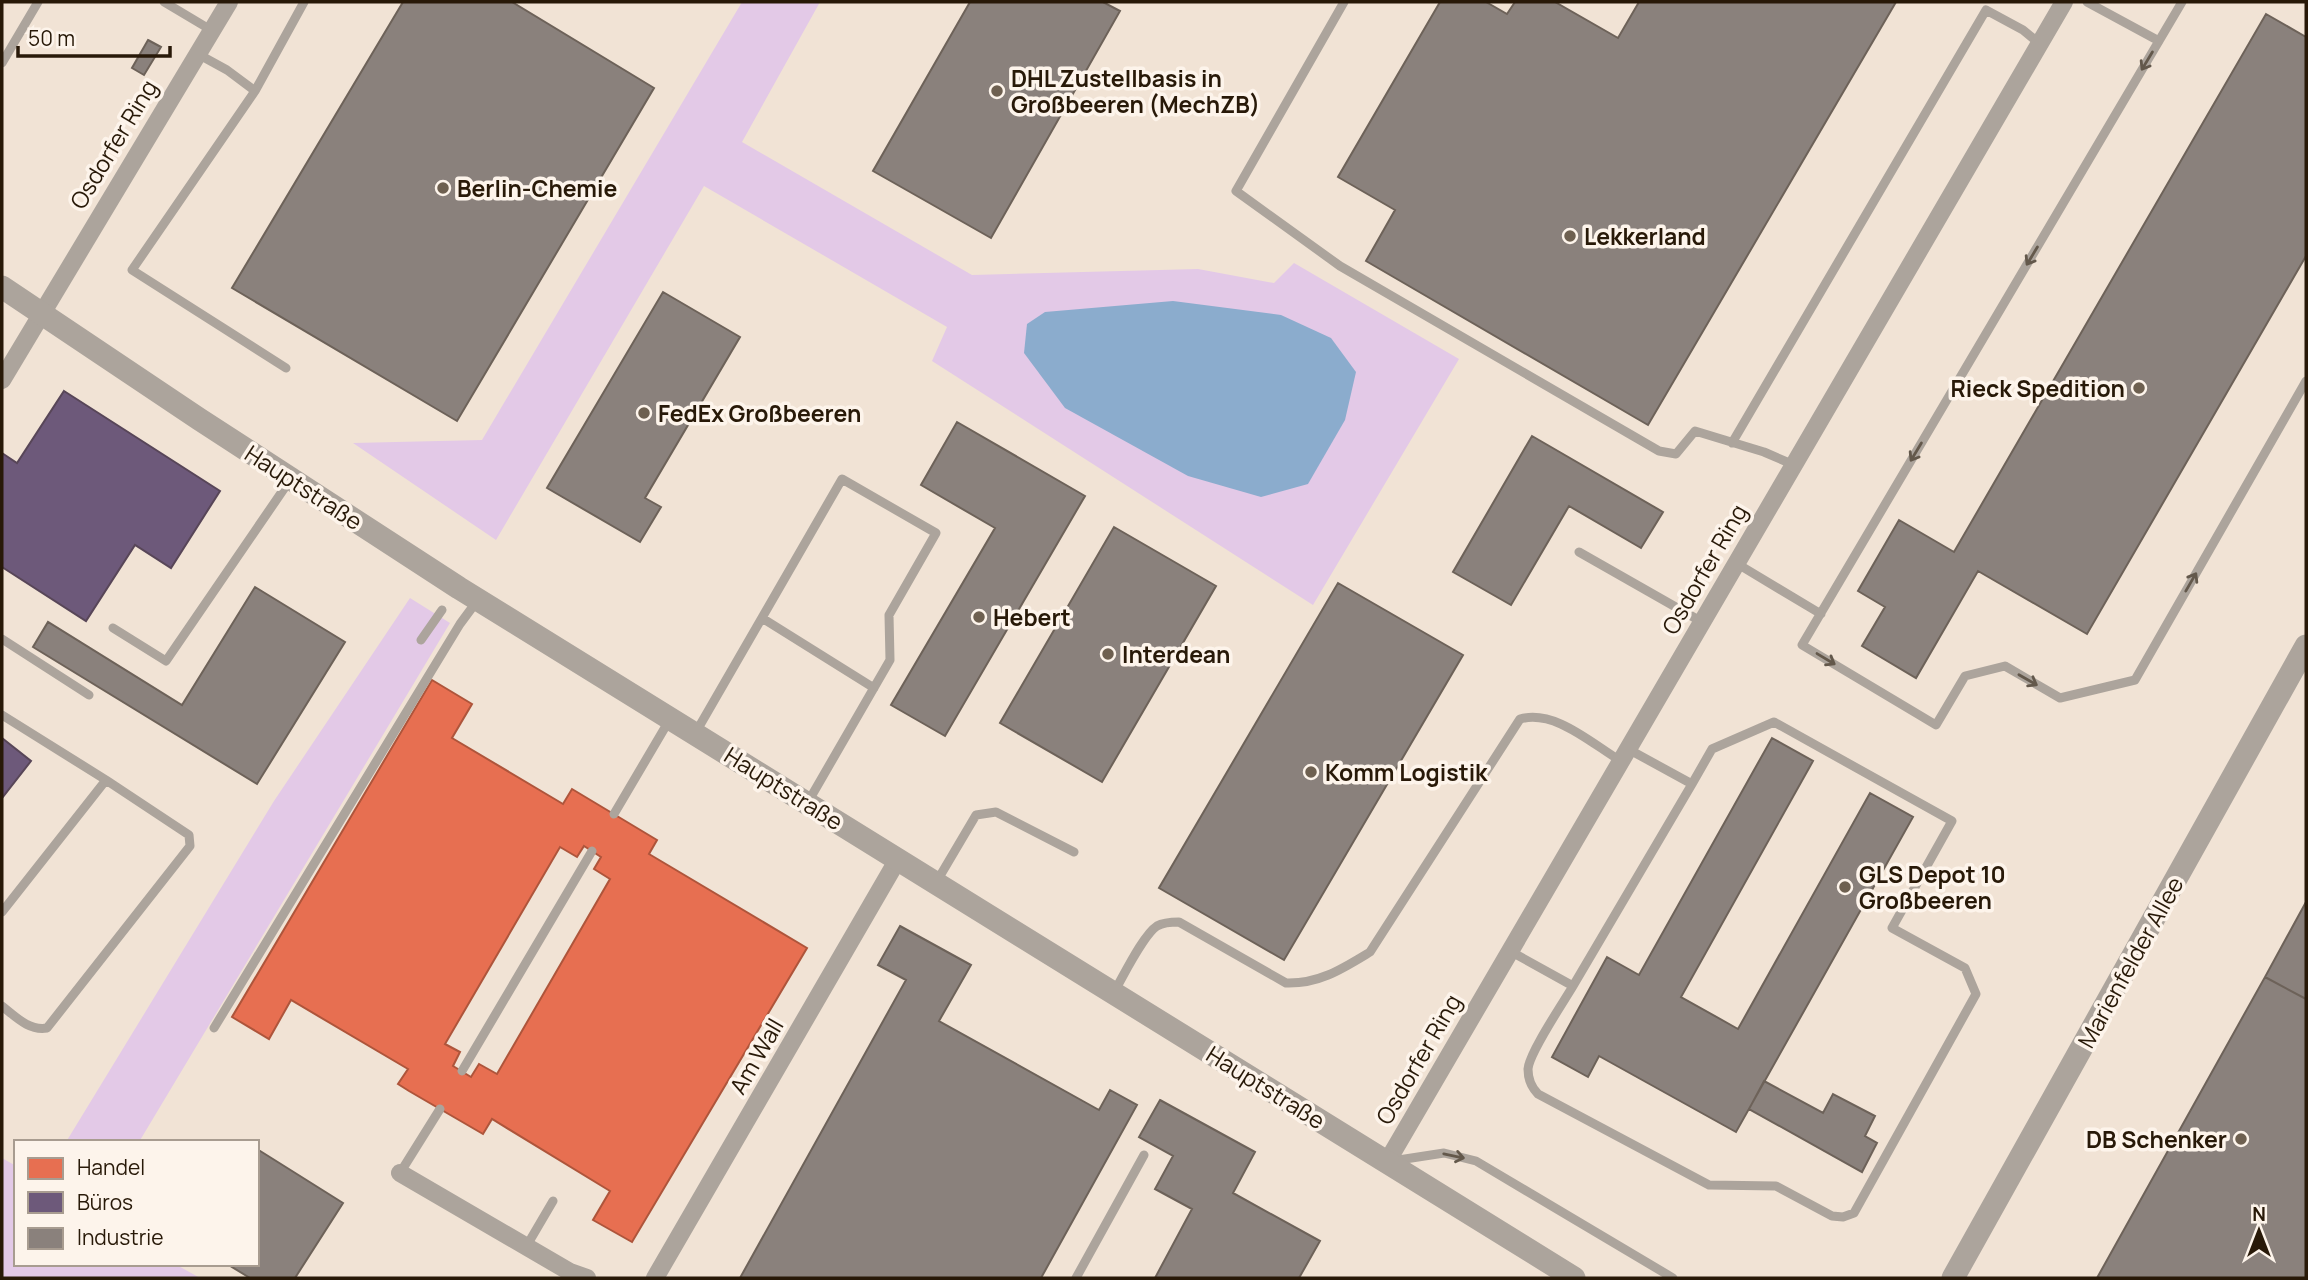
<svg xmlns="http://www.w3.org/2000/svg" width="2308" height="1280" font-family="Manrope,sans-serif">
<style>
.green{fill:#e3c9e7}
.water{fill:#8baccd}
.shops{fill:#e76f51;stroke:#ae553b;stroke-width:2;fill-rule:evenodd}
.offices{fill:#6d597a;stroke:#584658;stroke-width:2}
.industry{fill:#8a817c;stroke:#6d6259;stroke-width:2}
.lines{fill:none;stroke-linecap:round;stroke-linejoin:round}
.service{stroke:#aca49c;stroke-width:9}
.minor{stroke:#aca49c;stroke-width:18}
.tertiary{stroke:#aca49c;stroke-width:23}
.oneway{stroke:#63584b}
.poi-dot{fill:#6e6050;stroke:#fdf4eb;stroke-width:2.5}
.labels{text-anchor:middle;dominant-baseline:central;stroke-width:7;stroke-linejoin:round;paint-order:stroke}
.poi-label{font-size:23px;font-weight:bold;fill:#281908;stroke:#fdf4eb;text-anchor:start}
.street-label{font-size:23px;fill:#281908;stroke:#fdf4eb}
</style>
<rect width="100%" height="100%" fill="#f1e3d5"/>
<path class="green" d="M742,2h78l-78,140 230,133 226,-6 76,14 20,-20 165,96 -146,246 -381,-244 15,-34 -243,-141 -208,354 -143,-97 129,-3z
M410,598l40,25 -311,519h-73l208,-341z
M2,1158l14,8v98h159l25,14h-198z"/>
<path class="water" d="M1173,301l108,14 50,23 25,34 -11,48 -37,64 -47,13 -73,-21 -123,-68 -41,-55 3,-29 18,-12z"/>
<path class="shops" d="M432,680l40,24 -20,34 111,66 9,-15 85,51 -8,14 158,94 -175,294 -39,-22 17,-29 -118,-72 -9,15 -74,-43 -11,-7 10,-15 -117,-69 -22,39 -37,-22zM584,846l17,11 -7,12 16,10 -113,195 -18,-10 -8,13 -18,-11 7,-14 -15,-8 115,-197 17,10z"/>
<path class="offices" d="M64,391l156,100 -49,77 -36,-23 -49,76 -84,-54v-114l15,10z
M2,738l29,23 -29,37z"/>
<path class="industry" d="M403,2h109l142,86 -197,333 -225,-133z
M970,2h133l17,9 -129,227 -118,-67z
M1440,2h46l21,12 8,-12h40l63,36 21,-36h257l-248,423 -282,-164 29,-51 -57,-33z
M2266,14l40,23v219l-219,378 -109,-63 -62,107 -54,-32 23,-39 -27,-16 41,-71 55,32z
M148,40l13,7 -17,28 -12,-7z
M663,292l77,45 -95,161 16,9 -21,35 -93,-54z
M957,422l128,74 -140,240 -54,-31 104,-177 -74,-43z
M1532,436l131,76 -22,36 -72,-42 -58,99 -58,-33z
M1114,527l102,59 -114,196 -102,-59z
M1338,583l125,72 -179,305 -125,-72z
M255,587l90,55 -88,142 -224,-137 15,-25 134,83z
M1772,738l41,23 -132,236 57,32 132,-236 43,24 -177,315 -137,-76 -11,21 -36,-20 55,-100 32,18z
M2306,902v97l-41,-22z
M900,926l71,39 -32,56 160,89 11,-20 27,15 -96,173h-301l166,-298 -28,-15z
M2265,977l41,22v279h-209z
M1764,1081l59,32 10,-19 42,22 -10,20 12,7 -15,29 -113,-63z
M1160,1100l95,52 -22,41 87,48 -21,37h-144l37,-69 -37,-20 18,-33 -34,-19z
M257,1149l86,54 -48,75h-45l-23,-14h30z"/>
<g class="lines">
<path class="service" d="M164,2l47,28
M1344,2l-108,189 104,75 319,185 17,3 19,-23 69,21 30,13
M2087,2l72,39
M2182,2l-380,643 134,80 29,-49 40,-10 55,32 75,-18 171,-299
M196,53l31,17 28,21
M2,63l36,-61
M286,368l-154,-98 123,-179 49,-89
M1732,443l254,-433 37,20 17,14
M1579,552l123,70
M1736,563l85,51
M762,618l112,70
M113,628l53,33 124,-181
M2,639l87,56
M421,640l21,-30
M2,715l104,65 -104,132
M696,732l146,-253 94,54 -47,82 1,45 -82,142
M614,814l56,-95
M937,881l39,-66 20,-3 78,40
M1510,951l63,35 119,-202 -64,-35
M1573,986c-10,17 -44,67 -45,83 0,10 4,19 10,25l171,91 67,1 56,30 11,1 11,-4 122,-219 -11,-26 -73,-40 60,-107 -178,-99 -62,27 -20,35
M1114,992c9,-15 29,-57 43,-66 7,-4 15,-4 22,-4l107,61c33,1 56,-14 84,-31l150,-233c35,-10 72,25 101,42
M2,1006c14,11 27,25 45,22l143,-182 -1,-11 -83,-55
M214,1028l246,-404 17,-23
M462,1071l130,-220
M1392,1161l52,-8 32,8 197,117
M400,1173l40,-64
M526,1247l27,-46
M1076,1278l68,-123"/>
<path class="minor" d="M2,380l227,-378
M1387,1162l677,-1160
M400,1173l170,99 17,6
M655,1278l243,-419"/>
<path class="tertiary" d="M2,287l197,132 260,169 1115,690
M1953,1278l353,-632"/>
</g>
<defs><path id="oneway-shaft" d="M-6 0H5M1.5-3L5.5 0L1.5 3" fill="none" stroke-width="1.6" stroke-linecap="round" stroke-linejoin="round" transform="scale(1.75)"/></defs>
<g class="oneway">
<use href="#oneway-shaft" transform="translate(2147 61) rotate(121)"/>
<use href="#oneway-shaft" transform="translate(2032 256) rotate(121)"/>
<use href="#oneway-shaft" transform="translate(1916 452) rotate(121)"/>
<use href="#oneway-shaft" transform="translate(2191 582) rotate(-60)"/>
<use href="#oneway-shaft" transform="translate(1826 659) rotate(31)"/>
<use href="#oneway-shaft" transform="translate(2028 680) rotate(30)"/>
<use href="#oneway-shaft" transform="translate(1454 1156) rotate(12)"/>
</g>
<g class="poi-dot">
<circle cx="997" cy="91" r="7"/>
<circle cx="443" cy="188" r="7"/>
<circle cx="1570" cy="236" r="7"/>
<circle cx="2139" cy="388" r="7"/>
<circle cx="644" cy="413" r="7"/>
<circle cx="979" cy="617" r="7"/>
<circle cx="1108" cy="654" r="7"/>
<circle cx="1311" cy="772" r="7"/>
<circle cx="1845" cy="887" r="7"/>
<circle cx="2241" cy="1139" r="7"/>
</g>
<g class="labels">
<g class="poi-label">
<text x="1011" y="78">DHL Zustellbasis in<tspan x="1011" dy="26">Großbeeren (MechZB)</tspan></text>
<text x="457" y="188">Berlin-Chemie</text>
<text x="1584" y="236">Lekkerland</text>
<text x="2125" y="388" text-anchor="end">Rieck Spedition</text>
<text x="658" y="413">FedEx Großbeeren</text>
<text x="993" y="617">Hebert</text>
<text x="1122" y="654">Interdean</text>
<text x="1325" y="772">Komm Logistik</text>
<text x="1859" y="874">GLS Depot 10<tspan x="1859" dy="26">Großbeeren</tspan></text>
<text x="2227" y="1139" text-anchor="end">DB Schenker</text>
</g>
<g class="street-label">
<text transform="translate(113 144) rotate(-59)">Osdorfer Ring</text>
<text transform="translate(304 487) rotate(33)">Hauptstraße</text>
<text transform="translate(1704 569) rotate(-60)">Osdorfer Ring</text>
<text transform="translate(784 788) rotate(32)">Hauptstraße</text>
<text transform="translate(2130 962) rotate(-61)">Marienfelder Allee</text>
<text transform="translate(756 1056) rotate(-60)">Am Wall</text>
<text transform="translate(1418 1059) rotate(-60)">Osdorfer Ring</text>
<text transform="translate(1266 1087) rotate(32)">Hauptstraße</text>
</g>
</g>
<rect width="2308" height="1280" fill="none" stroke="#281908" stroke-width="7"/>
<rect x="14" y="1140" width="245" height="126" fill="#fdf4eb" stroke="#a89c90" stroke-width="2"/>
<rect x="28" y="1158" width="35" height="21" fill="#e76f51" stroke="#a89c90" stroke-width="2"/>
<text x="77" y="1175" font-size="21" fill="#281908">Handel</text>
<rect x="28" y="1192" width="35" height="21" fill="#6d597a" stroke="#a89c90" stroke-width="2"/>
<text x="77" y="1210" font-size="21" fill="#281908">Büros</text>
<rect x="28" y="1228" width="35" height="21" fill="#8a817c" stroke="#a89c90" stroke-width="2"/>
<text x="77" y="1245" font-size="21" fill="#281908">Industrie</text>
<g transform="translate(2259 1231)" stroke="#fdf4eb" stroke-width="5" paint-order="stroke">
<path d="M0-5L12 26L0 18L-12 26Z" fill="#281908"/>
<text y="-10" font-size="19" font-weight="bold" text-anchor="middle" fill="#281908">N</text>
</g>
<path d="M18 46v10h152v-10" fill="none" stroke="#281908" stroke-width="3.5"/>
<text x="28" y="46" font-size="21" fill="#281908" stroke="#fdf4eb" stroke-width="5" paint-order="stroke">50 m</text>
</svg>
